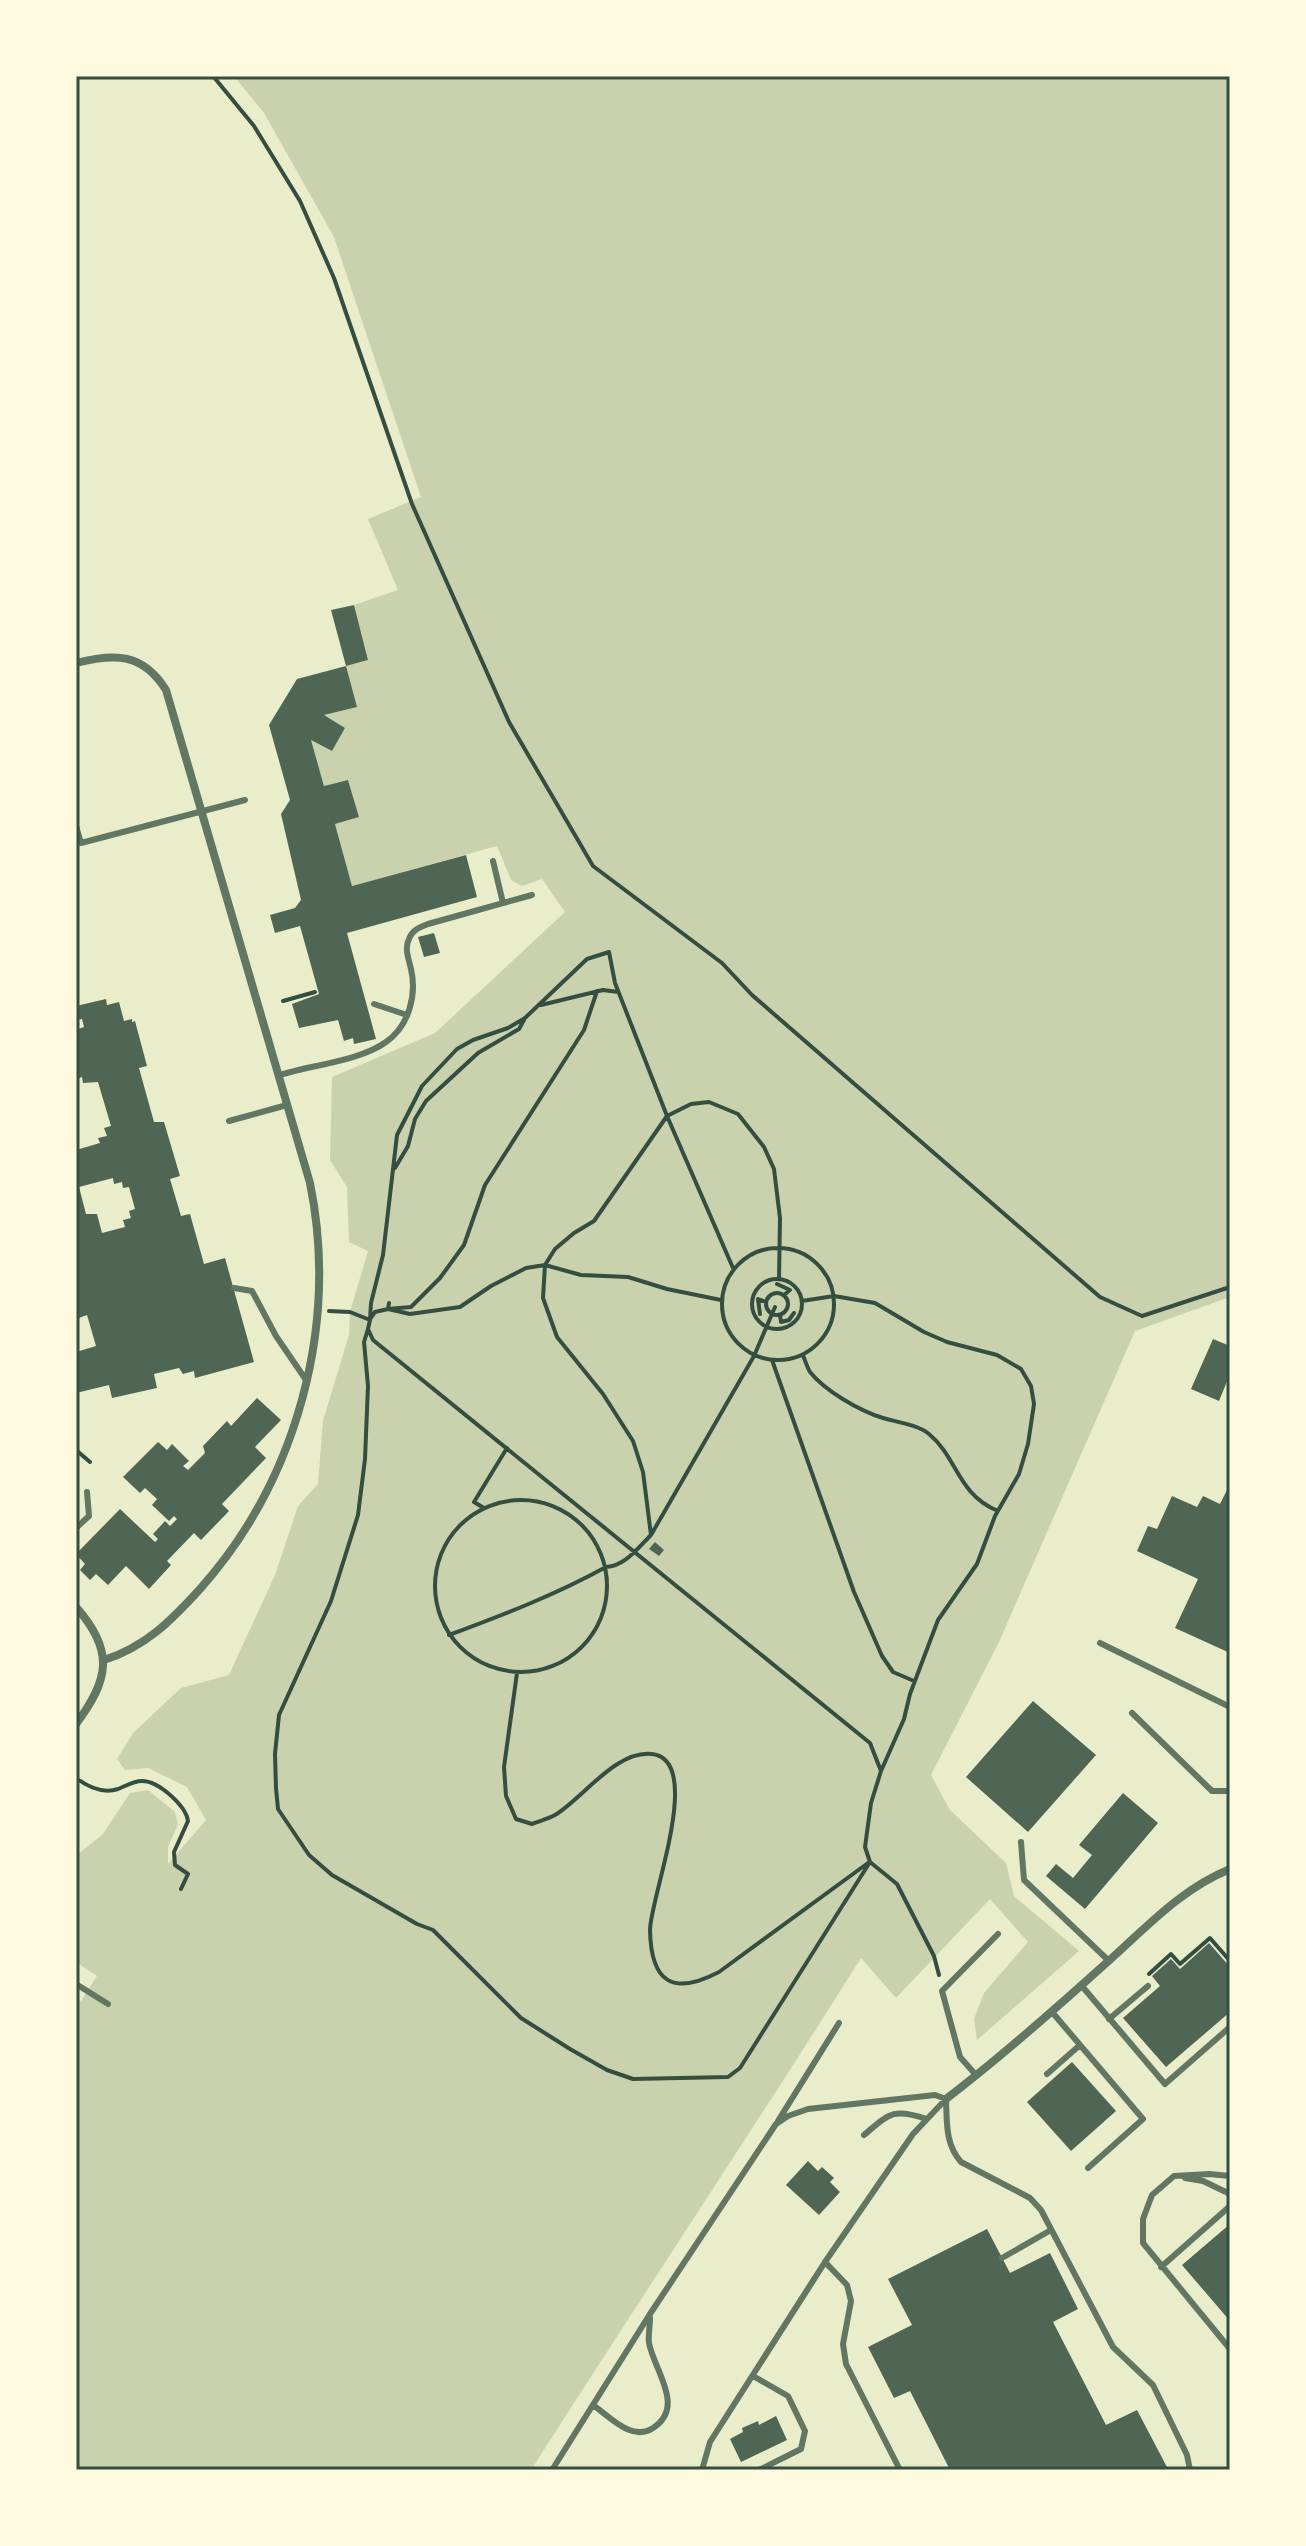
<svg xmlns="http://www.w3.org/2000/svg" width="1306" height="2546" font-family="Cabin,sans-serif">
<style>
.green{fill:#cad2ad}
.building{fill:#4f6655;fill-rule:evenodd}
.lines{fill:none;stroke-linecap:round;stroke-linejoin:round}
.path{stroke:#344e41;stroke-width:4}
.service{stroke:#617663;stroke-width:6}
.minor{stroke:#617663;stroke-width:8}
.neatline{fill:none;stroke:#344e41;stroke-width:3}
</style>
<rect width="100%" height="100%" fill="#e9edc9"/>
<path class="green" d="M234,76h996v1221l-95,34 -136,311 -68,133 19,35 56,53 8,33 65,55 -102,89 -3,-21 10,-26 44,-51 -38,-43 -94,99 -35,-40c-108,172 -221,341 -330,512h-455v-471l5,2 16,-25 -21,-14v-106l27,-22 27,-41 18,-3 27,22 3,12 -10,23v17l38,-44 -19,-33 -39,-19 -23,2 -8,-11 16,-26 48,-45 48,-13 46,-100 23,-69 20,-22 5,-63 26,-86 1,-23 18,-61 -19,-9 -2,-55 -17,-27 2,-83 103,-44 130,-121 -23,-33 -20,7 -11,-6 -14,-34 -145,40 -17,-62 24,-7 -11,-37 -24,6 -13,-46 21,11 13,-23 -21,-13 32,-8 -10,-41 22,-6 -14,-55 44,-15 -30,-71 53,-22 -87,-260 -70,-124z"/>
<path class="building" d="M354,605l14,55 -22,6 -15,-56z
M346,666l11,41 -33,8 21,13 -13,23 -21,-11 13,46 24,-6 11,37 -24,7 17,62 114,-31 11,42 -130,36 29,106 -22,5 -1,-6 -9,3 -6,-21 -39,8 -7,-24 27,-10 -19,-68 -25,7 -5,-18 25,-7 6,-8 -20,-86 9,-14 -21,-75 28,-46z
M434,933l6,20 -16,4 -6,-20z
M106,999l1,6 12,-3 5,19 8,-2v3l3,-1 12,45 -8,2 15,54h10l16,54 -10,3 11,37 9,-2 14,50 21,-6 29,104 -59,16 -1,-7 -11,3 -4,-6 -25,6 3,14 -45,10 -3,-13 -33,8v-41l20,-6 -9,-31 -11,4v-169l24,-7 -2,-5 9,-2 -3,-8 7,-2 -13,-44 -15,1 -1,-6 -6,2v-43l3,-1 -1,-6 6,-2 -2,-8 -6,1v-14zM113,1178l1,6 8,-2 1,6 6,-1 6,22 -6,2 2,7 -8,2 2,7 -23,6 -5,-19h-11l-7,-27z
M1213,1339l17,7v28l-11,27 -28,-12z
M257,1398l24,22 -26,27 11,11 -44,46 7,7 -28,29 -7,-7 -27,28 4,4 -22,24 -23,-23 -18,19 -12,-11 -6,6 -10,-10 5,-6 -9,-10 44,-45 35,33 3,-3 -5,-5 12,-13 5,5 7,-7 -3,-3 -5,5 -17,-16 5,-6 -12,-11 -5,5 -17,-16 35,-35 9,8 5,-6 17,17 -6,5 5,4 17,-17 -2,-7 24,-25 4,5z
M1230,1484v169l-55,-25 23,-49 -61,-28 11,-25 9,3 15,-33 25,11 6,-11 17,8z
M655,1542l9,8 -5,6 -10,-7z
M1033,1701l63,54 -68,77 -62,-55z
M1123,1793l35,30 -73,86 -39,-33 10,-12 17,14 19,-23 -13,-10z
M1209,1943l21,24v45l-64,55 -43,-49 37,-32 -8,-10 19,-17 9,10z
M1072,2062l44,49 -45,40 -44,-49z
M808,2161l10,10 4,-4 12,11 -4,4 10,10 -21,23 -33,-30z
M1230,2224v97l-48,-56z
M987,2229l23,44 40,-20 28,56 -25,13 53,103 31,-15 31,59 -218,1 -40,-79 -16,7 -26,-51 44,-22 -24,-46z
M776,2416l11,24 -46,22 -11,-23 13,-7 -1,-4 16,-7 1,4z"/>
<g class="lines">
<path class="path" d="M213,76l41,50 46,75 34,77 78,226 97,218 84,144 129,97 30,32 348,302 42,19 88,-29
M283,1001l32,-9
M541,1005l62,-15 15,2
M395,1168l13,-22 7,-27 11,-18 52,-48 41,-24 5,-9
M722 1304a56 56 0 1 1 112 0a56 56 0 1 1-112 0Z
M752 1304a25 25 0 1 1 50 0a25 25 0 1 1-50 0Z
M777,1284l13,6 -6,5
M766 1304a11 11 0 1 1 22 0a11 11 0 1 1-22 0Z
M802,1301l32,-5 41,7 49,29 23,10 50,13 24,14 10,17 3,18 -6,40 -9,30 -24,42 -18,48 -39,56 -28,74 -6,25 -23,52
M389,1303l-1,6 23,-2 29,-29 24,-33 21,-60 99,-155 13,-39
M329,1311l21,1 20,8 -2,9 5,11 497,403 11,28 -10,32 -6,44 5,15 27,22 37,72 5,19
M760,1314l-2,-15 8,3
M780,1315l1,7 8,-2 5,-7
M371,1318l4,-6 13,-3 22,5 50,-7 31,-21 35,-18 19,-3 36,10 47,2 39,12 54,11
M370,1320l1,-17 12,-48 14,-120 25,-49 35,-37 16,-9 35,-12 17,-10 62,-59 22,-7 6,31 52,133 66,152
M368,1329l-4,13 4,44 -3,73 -7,56 -27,86 -52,114 -4,39 1,34 2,21 31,46 23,20 85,49 16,6 88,88 49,31 37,21 26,9 95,-2 12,-9 130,-206
M803,1355c2,5 4,12 7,17 15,19 50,39 73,46 14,4 35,7 46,16 29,24 28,60 69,77
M772,1360l82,232 28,64 11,16 21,9
M76,1450l14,12
M435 1586a86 86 0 1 1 172 0a86 86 0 1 1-172 0Z
M484,1508l-10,-6 33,-54
M651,1535l-8,-63 -10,-31 -30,-47 -46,-57 -14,-39 2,-33 10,-16 19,-16 20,-12 73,-105 24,-12 18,-2 29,12 26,33 10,22 6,49 -1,61
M449,1635c54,-20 106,-40 157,-68 19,-1 32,-19 45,-32l103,-179 21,-49
M517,1673l-13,94 2,29 10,23 16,5c7,-3 16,-5 23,-9 28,-17 61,-65 97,-61 53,6 -2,144 -2,176 1,53 23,66 69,42l149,-109
M76,1778c12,9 27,16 42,11 8,-3 15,-8 24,-8 17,0 44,25 46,40l-14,31 1,13 13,9 -7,15
M1149,1974l22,-20 9,10 30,-26 20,23"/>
<path class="service" d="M76,826l5,17 164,-43
M493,861l10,42
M374,1004l33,11
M280,1075c31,-10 80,-14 106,-33 23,-16 31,-47 25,-73 -2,-9 -7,-21 -2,-30 3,-9 11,-12 19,-15l104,-29
M229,1121l58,-16
M234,1288l18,3 24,45 30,44
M76,1528l13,-12 -2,-24
M1100,1643l130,64
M1132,1713l80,78h18
M1021,1842l3,38 85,81
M76,1984l32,20
M1081,1985l84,99 65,-57
M1052,2012l91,107 -55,49
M1109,2019l39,-33
M1047,2074l33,-29
M976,2075l-16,-18 -18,-66 56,-57
M946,2099c1,23 -1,45 15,63l69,36 11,12 72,137 40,38 34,70 3,15
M778,2121l61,-98
M864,2135c26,-22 29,-27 63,-16
M1230,2176l-21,-2 -35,2 -22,19 -9,24v24l87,106
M1185,2178l18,3 27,13
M1002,2258l49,-28
M825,2262l22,23 4,16 -8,43 3,20 54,106
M1161,2267l69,-61
M753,2376l35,20 17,35 -4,18 -42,21
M593,2405c17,12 39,37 60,23 33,-21 1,-58 -4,-85 -1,-8 1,-17 1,-25
M552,2470l98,-156 126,-190 12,-8 20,-7 127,-14 11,4
M702,2470l8,-28 115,-180 88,-128 33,-35"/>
<path class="minor" d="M76,663c39,-10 67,-10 90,27l144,493c29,143 -13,297 -110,406 -29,32 -55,58 -96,71
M76,1607c39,44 33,73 0,117
M946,2099c55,-42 107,-88 158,-134 41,-36 75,-75 126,-96"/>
</g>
<rect width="1306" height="2546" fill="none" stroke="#fefae0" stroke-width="156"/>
<rect x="78" y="78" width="1150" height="2390" class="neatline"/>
</svg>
